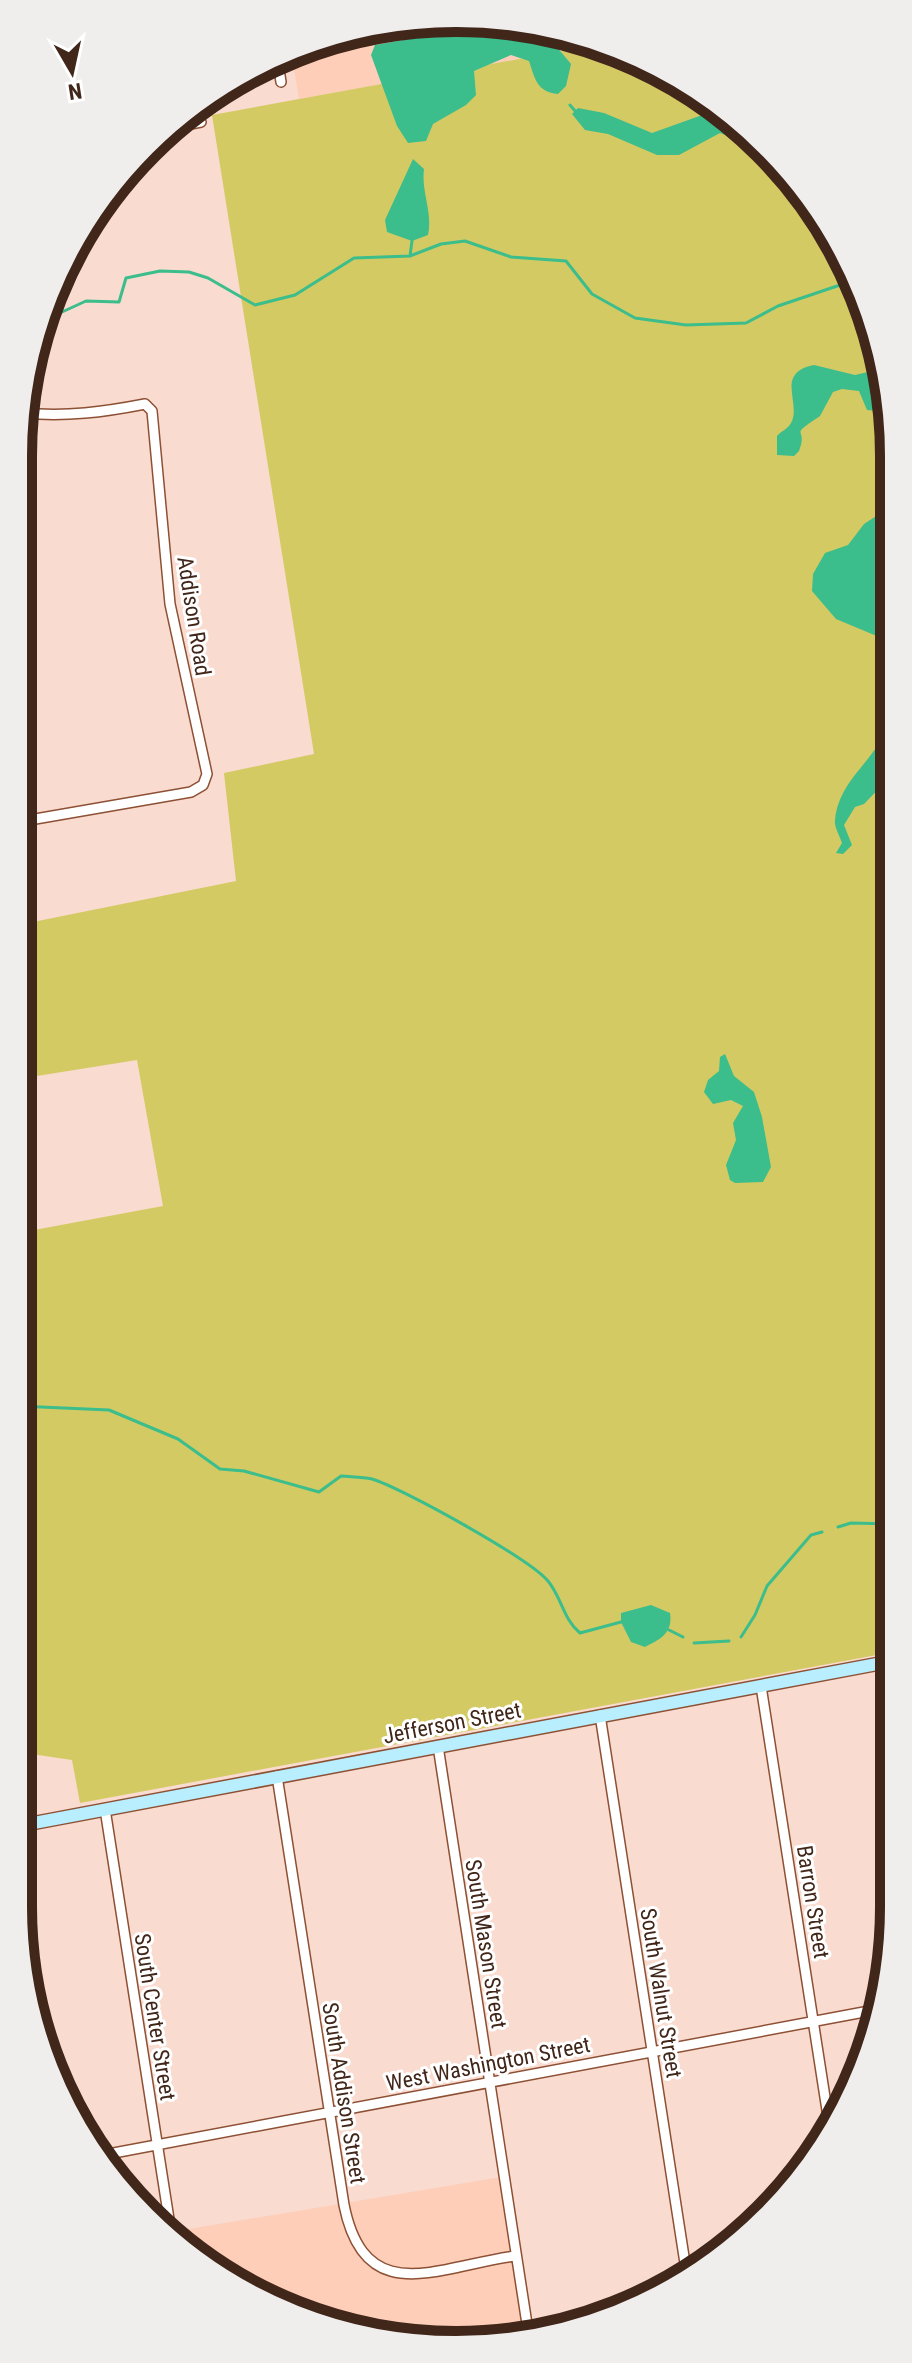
<svg xmlns="http://www.w3.org/2000/svg" width="912" height="2363" font-family="'Roboto Condensed',sans-serif">
<style>
.built{fill:#feceb9}
.green{fill:#d4ca64}
.water{fill:#3bbd8c}
.lines{fill:none;stroke-linecap:round;stroke-linejoin:round}
.stream{stroke:#3bbd8c;stroke-width:3}
.street-casing{stroke:#8d5034;stroke-width:12}
.secondary-casing{stroke:#8d5034;stroke-width:15}
.street{stroke:#fff;stroke-width:9}
.secondary{stroke:#b8eefd;stroke-width:12}
.labels{text-anchor:middle;dominant-baseline:central;stroke-width:6;stroke-linejoin:round;paint-order:stroke}
.street-label{font-size:22px;fill:#41261a;stroke:#fff}
.rim{fill:none;stroke:#41261a;stroke-width:10}
</style>
<rect width="100%" height="100%" fill="#f9dbcf"/>
<path class="built" d="M399,22l171,11 25,12 -296,54 -7,-41z
M18,1829l23,151 -11,2 -12,-75z
M501,2177l25,160 -128,4 -161,-54 -66,-55z"/>
<path class="green" d="M595,45l104,47 86,75 64,96 41,135 3,1254 -813,151 -8,-43 -54,-8v-519l145,-27 -26,-146 -119,19v-154l218,-44 -12,-108 90,-19 -102,-639z"/>
<path class="water" d="M477,27l80,5 -1,14 15,18 -5,22 -8,8c-21,-2 -23,-15 -29,-33l-18,-6 -37,16 2,24 -10,10 -33,19 -7,17 -18,2 -11,-17 -26,-71 4,-10z
M578,108l26,5 48,20 67,-24 46,40 -45,-16 -41,22h-22l-49,-21 -23,-4 -13,-16z
M413,159l11,10c-3,23 9,43 4,66l-16,6 -25,-9 -2,-12z
M814,365l41,10 26,-6 9,43 -23,-2 -8,-19 -17,-2 -9,3 -13,24c-34,23 -11,9 -21,35l-5,5 -17,-1v-19c4,-5 11,-7 14,-13 11,-20 -17,-50 23,-58z
M890,507l1,135 -55,-23 -24,-28 1,-17 12,-21 23,-8 16,-21z
M891,696v80l-27,28 -9,3 -11,18 8,20 -9,9 -7,-1 6,-10c-2,-7 -8,-16 -7,-23 4,-38 34,-55 47,-83 7,-13 -3,-28 9,-41z
M725,1054l9,22 20,16 8,25 9,50 -8,15 -28,1 -5,-3 -4,-15 10,-25 -3,-17 10,-17 -12,-6 -18,4 -9,-12 4,-12 11,-9 1,-14z
M651,1605l19,8c3,20 -9,26 -25,34l-14,-5 -10,-20v-9z"/>
<g class="lines">
<path class="stream" d="M570,105l6,7
M410,256l31,-12 24,-3 46,16 55,4 26,33 43,24 51,7 60,-2 32,-17 68,-23 6,-12
M50,308l12,4 24,-11 33,1 7,-24 34,-7 29,1 19,6 47,27 40,-10 59,-37 56,-2 2,-15
M18,1406l91,4 69,29 42,30 24,2 75,21 22,-16c10,1 21,1 31,3 30,9 158,80 176,102 14,17 15,38 32,52l41,-11
M838,1527l13,-4 42,1
M669,1630l14,7
M741,1637l14,-22 12,-29 44,-51 11,-3
M694,1643l35,-2"/>
<g class="street-casing">
<path id="street" d="M278,63l3,19
M180,126l21,-4
M18,822l173,-30 12,-7 4,-11 -37,-170 -18,-193 -7,-7c-41,8 -79,13 -121,9
M761,1686l68,437
M600,1715l87,561
M438,1746l91,591
M277,1776l67,429c21,105 95,61 171,51
M105,1809l66,423
M103,2155l777,-146"/>
</g>
<g class="secondary-casing">
<path id="secondary" d="M18,1826l875,-165"/>
</g>
<use href="#street" class="street"/>
<use href="#secondary" class="secondary"/>
</g>
<g class="labels">
<g class="street-label">
<text transform="translate(194 616) rotate(81)">Addison Road</text>
<text transform="translate(452 1723) rotate(-11)">Jefferson Street</text>
<text transform="translate(813 1902) rotate(81)">Barron Street</text>
<text transform="translate(486 1944) rotate(81)">South Mason Street</text>
<text transform="translate(661 1993) rotate(81)">South Walnut Street</text>
<text transform="translate(155 2017) rotate(81)">South Center Street</text>
<text transform="translate(488 2064) rotate(-11)">West Washington Street</text>
<text transform="translate(344 2093) rotate(81)">South Addison Street</text>
</g>
</g>
<path d="M0 0H912V2363H0ZM456 32H456A424 424 0 0 1 880 456V1907A424 424 0 0 1 456 2331H456A424 424 0 0 1 32 1907V456A424 424 0 0 1 456 32Z" fill="#f0eeed" fill-rule="evenodd"/>
<path class="rim" d="M456 32H456A424 424 0 0 1 880 456V1907A424 424 0 0 1 456 2331H456A424 424 0 0 1 32 1907V456A424 424 0 0 1 456 32Z"/>
<g transform="translate(72 72) rotate(171)" stroke="#ffffff" stroke-width="6" paint-order="stroke">
<path d="M0-6L14 30L0 20L-14 30Z" fill="#41261a"/>
<text y="-12" font-size="22" font-weight="bold" text-anchor="middle" fill="#41261a">N</text>
</g>
</svg>
